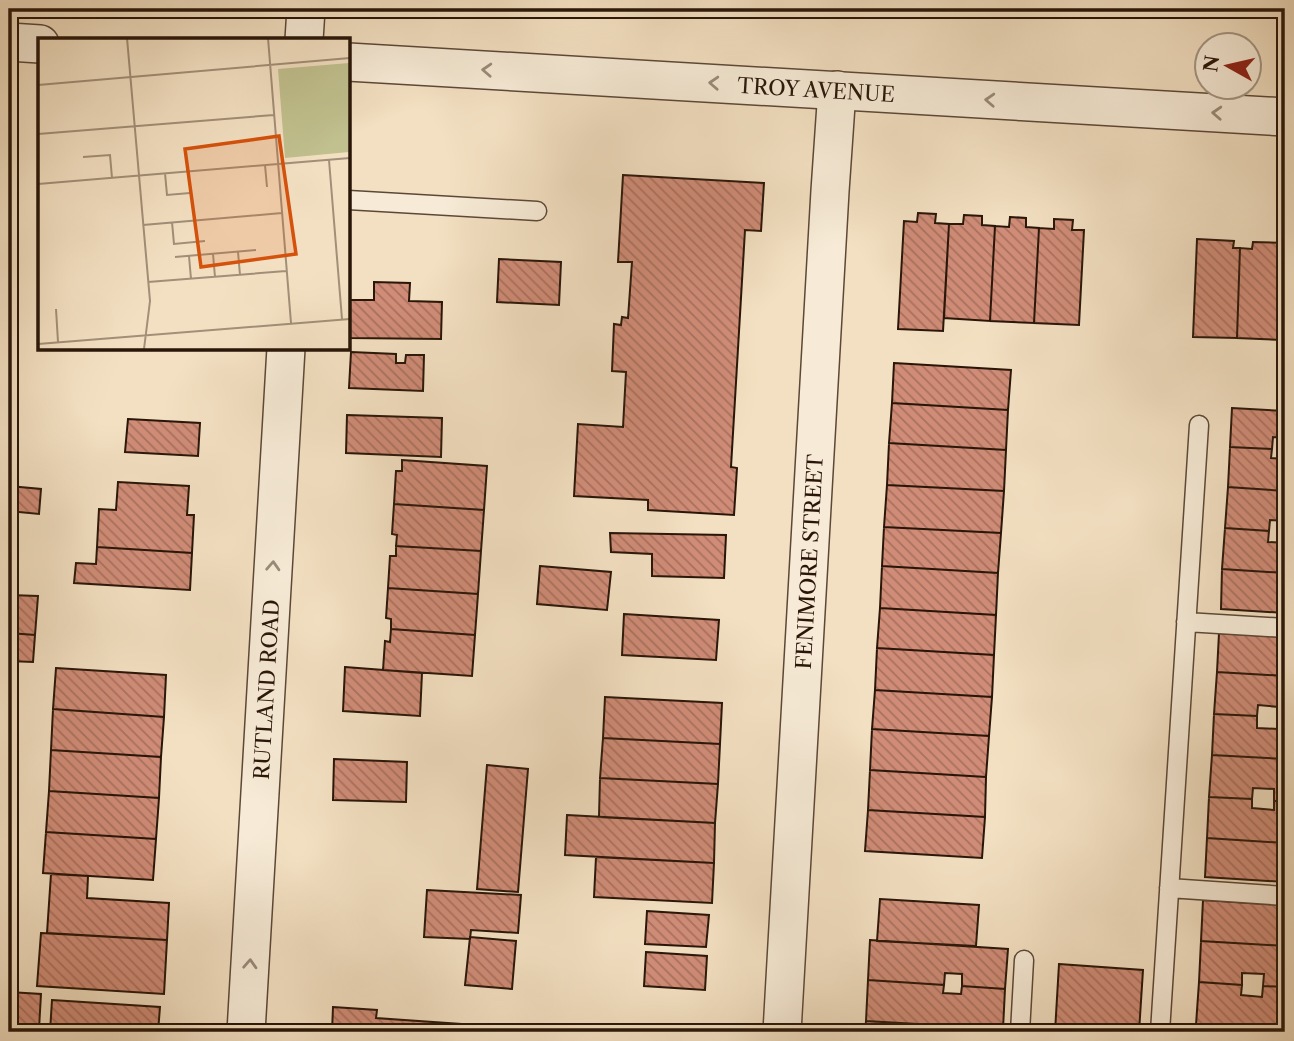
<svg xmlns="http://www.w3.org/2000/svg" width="1294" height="1041" font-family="'Libre Caslon Text',serif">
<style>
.building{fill:url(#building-back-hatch);stroke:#291609;stroke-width:2}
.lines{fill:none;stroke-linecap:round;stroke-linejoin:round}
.service-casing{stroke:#5c4837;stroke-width:21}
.minor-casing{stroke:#5c4837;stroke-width:40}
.service{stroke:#f7ebd7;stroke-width:18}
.minor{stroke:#f7ebd7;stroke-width:37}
.oneway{stroke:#9a8b7a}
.labels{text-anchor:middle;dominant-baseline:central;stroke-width:6;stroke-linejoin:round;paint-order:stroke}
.street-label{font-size:21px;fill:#291609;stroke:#f7ebd7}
.inset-road{fill:none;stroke:#a28f78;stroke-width:2}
.view{fill:#d5520c;fill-opacity:0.15;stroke:#d5520c;stroke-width:3.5}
.inset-edge{fill:none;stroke:#291609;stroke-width:3.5}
</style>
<defs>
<pattern id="building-back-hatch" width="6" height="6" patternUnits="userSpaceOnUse" patternTransform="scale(1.75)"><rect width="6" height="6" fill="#d08c77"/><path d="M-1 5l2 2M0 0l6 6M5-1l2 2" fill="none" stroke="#a97160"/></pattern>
</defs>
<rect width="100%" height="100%" fill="#f3e0c2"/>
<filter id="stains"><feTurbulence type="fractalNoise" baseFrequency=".00286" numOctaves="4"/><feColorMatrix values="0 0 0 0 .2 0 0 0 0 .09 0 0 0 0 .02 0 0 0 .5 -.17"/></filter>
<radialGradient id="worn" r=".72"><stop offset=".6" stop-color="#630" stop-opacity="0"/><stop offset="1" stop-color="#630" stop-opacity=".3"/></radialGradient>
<path class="building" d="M623,175l141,8 -3,48 -16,-1 -14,237 6,1 -3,47 -86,-5v-10l-74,-4 4,-72 45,3 3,-55 -14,-1 2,-47 7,1 1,-8 6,1 4,-56h-14z
M918,213l18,1 -1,9 14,1 -6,107 -45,-2 6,-108 13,1z
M964,215l18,1v9l13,1 -5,95 -46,-3 5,-94h14z
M1010,217l16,1v9l13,1 -5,95 -44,-2 5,-95 14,1z
M1054,219l19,1 -1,10h12l-5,95 -45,-2 5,-95 15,1z
M1197,239l37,2 -1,7h7l-3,90 -44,-1z
M1253,242l32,1 -4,97 -44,-2 3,-90 12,1z
M499,259l62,3 -2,43 -62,-3z
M374,282l36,1 -1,18 33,1 -1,37 -91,-1v-38h24z
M351,352l45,2v9h9l1,-8h18l-1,36 -74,-3z
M894,363l117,7 -3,40 -116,-7z
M892,403l116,7 -2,40 -117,-7z
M1232,408l53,3v27l-12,-1 -1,12 -42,-2z
M347,415l95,3 -1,39 -95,-4z
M128,419l72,4 -2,33 -73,-4z
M889,443l117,7 -2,41 -117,-6z
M1230,447l42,2 -1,9 14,1v32l-57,-4z
M402,460l85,6 -3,44 -90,-6 2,-33h6z
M118,482l71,4 -2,29h7l-2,38 -95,-6 2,-38 17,1z
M887,485l117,6 -3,42 -117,-6z
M9,486l32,3 -2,25 -30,-3z
M1228,487l57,4v30l-15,-1 -1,11 -44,-3z
M394,504l90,6 -3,41 -85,-5 1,-11 -5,-1z
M884,527l117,6 -3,40 -116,-7z
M1225,528l44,3 -1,11 17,1v30l-63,-4z
M610,533l116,2 -2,43 -72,-2v-22l-41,-2z
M396,546l85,5 -3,43 -90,-6 2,-32h6z
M97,547l95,6 -2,37 -116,-7 2,-20 20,1z
M540,566l71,6 -4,38 -70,-6z
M882,566l116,7 -2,42 -116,-7z
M1222,569l63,4v40l-64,-4z
M388,588l90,6 -3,41 -84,-6v-10l-5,-1z
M9,595l29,1 -3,39 -26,-2z
M880,608l116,7 -2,40 -117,-7z
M624,614l95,6 -3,40 -94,-5z
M391,629l84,6 -3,41 -89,-6 2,-29 5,1z
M9,633l26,2 -2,27 -24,-1z
M1219,633l66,4v39l-68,-4z
M877,648l117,7 -2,42 -117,-7z
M345,667l77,6 -2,43 -77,-5z
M56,668l110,7 -2,42 -111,-8z
M1217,672l68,4v42l-7,-1 1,-10 -21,-2 -1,11 -43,-2z
M875,690l117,7 -3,39 -117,-7z
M605,697l117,6 -2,41 -117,-6z
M53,709l111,8 -3,40 -110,-7z
M1214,714l43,2v12l21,1v-12l7,1v41l-73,-4z
M872,729l117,7 -3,41 -116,-7z
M603,738l117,6 -2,40 -118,-6z
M51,750l110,7 -2,41 -110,-7z
M1212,755l73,4v42h-11v-12l-21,-1 -1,11 -43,-2z
M334,759l73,3 -1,40 -73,-2z
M487,765l41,4 -10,123 -41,-3z
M870,770l116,7 -1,40 -117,-7z
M600,778l118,6 -3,39 -116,-6z
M49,791l110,7 -3,41 -110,-7z
M1209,797l43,2v9l22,2v-9h11v42l-78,-5z
M868,810l117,7 -3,41 -117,-7z
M567,815l148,8 -1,40 -149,-8z
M46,832l110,7 -3,41 -110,-7z
M1207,838l78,5v39l-80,-5z
M596,857l118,6 -2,40 -118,-6z
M51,874l37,2 -1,22 82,5 -2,37 -120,-7z
M427,890l94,5 -3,38 -47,-3 -1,9 -46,-2z
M880,899l99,6 -3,41 -99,-5z
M1203,900l82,5v41l-84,-5z
M647,911l62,4 -3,32 -61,-3z
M41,933l126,7 -3,54 -127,-8z
M470,937l46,4 -4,48 -47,-4z
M870,940l138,9 -3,40 -43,-3v-12l-17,-1 -1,12 -76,-5z
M1201,941l84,5v41l-22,-1 1,-12 -22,-1v12l-43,-3z
M646,952l61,4 -2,34 -61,-4z
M1059,964l84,6 -4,62h-84z
M868,980l76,5 -1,8 18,1 1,-8 43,3 -2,40 -137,-8z
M1199,982l43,3 -1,10 21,2 1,-11 22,1v43l-89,-5z
M9,992l32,2 -2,35 -30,-2z
M52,1000l108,7 -2,25h-108z
M333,1007l44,3 -1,8 85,6v8h-129z
M866,1021l137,8v3h-138z
M1196,1025l89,5v2h-89z"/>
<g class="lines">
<g class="service-casing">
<path id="service" d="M348,200l189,11
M1186,622l99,6
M1169,888l116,8
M1020,1032l4,-72
M1160,1032l39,-607"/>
</g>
<g class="minor-casing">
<g id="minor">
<path d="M304,40l2,-31"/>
<path d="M9,42l31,2"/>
<path id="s1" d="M348,62l937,55"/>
<path id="s2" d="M246,1032l40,-684"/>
<path id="s3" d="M782,1032l48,-841 7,-101"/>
</g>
</g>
<use href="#service" class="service"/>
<use href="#minor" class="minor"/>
</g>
<defs><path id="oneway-chevron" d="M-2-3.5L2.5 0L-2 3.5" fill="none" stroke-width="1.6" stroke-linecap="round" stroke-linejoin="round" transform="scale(1.75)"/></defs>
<g class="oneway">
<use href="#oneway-chevron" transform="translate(487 70) rotate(-177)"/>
<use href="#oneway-chevron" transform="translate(714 83) rotate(-177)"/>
<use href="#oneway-chevron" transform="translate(990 100) rotate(-177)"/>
<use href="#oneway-chevron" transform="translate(1217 113) rotate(-177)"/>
<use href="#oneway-chevron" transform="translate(273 566) rotate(-87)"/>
<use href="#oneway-chevron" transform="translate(250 964) rotate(-87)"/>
</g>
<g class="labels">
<g class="street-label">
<text stroke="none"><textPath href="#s1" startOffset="469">TROY AVENUE</textPath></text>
<text stroke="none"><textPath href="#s3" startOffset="471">FENIMORE STREET</textPath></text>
<text stroke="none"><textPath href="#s2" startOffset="343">RUTLAND ROAD</textPath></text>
</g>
</g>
<g transform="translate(38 38)">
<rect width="312" height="312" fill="#f3e0c2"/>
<path d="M311,25v89l-64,6 -7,-89z" fill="#c1c18f"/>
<path class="inset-road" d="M89,0l23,263 -6,48M230,0l23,285M0,47l312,-27M0,96l236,-19M45,119l27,-2 2,23M291,122l13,159M227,127l2,22M127,135l2,22 23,-2M0,146l312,-26M134,184l2,22 31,-3M105,187l139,-12M200,214l2,23M175,216l2,23M151,218l2,23M137,219l81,-7M110,244l138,-11M18,271l2,33M0,306l312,-25"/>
<path class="view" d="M241,98l17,118 -95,13 -16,-118z"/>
<rect width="312" height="312" class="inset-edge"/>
</g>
<rect width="1294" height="1041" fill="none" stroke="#f3e0c2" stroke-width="35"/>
<rect x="10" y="10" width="1273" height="1020" fill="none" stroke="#291609" stroke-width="3.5"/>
<rect x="18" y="18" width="1259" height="1006" fill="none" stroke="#291609" stroke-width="2"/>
<g transform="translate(1228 66) rotate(278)"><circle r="33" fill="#f7ebd7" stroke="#a59685" stroke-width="2"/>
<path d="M0-5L12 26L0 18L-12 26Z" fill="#8f2418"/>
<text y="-10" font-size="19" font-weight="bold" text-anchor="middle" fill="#291609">N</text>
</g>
<rect width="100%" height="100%" filter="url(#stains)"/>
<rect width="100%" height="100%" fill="url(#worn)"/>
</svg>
